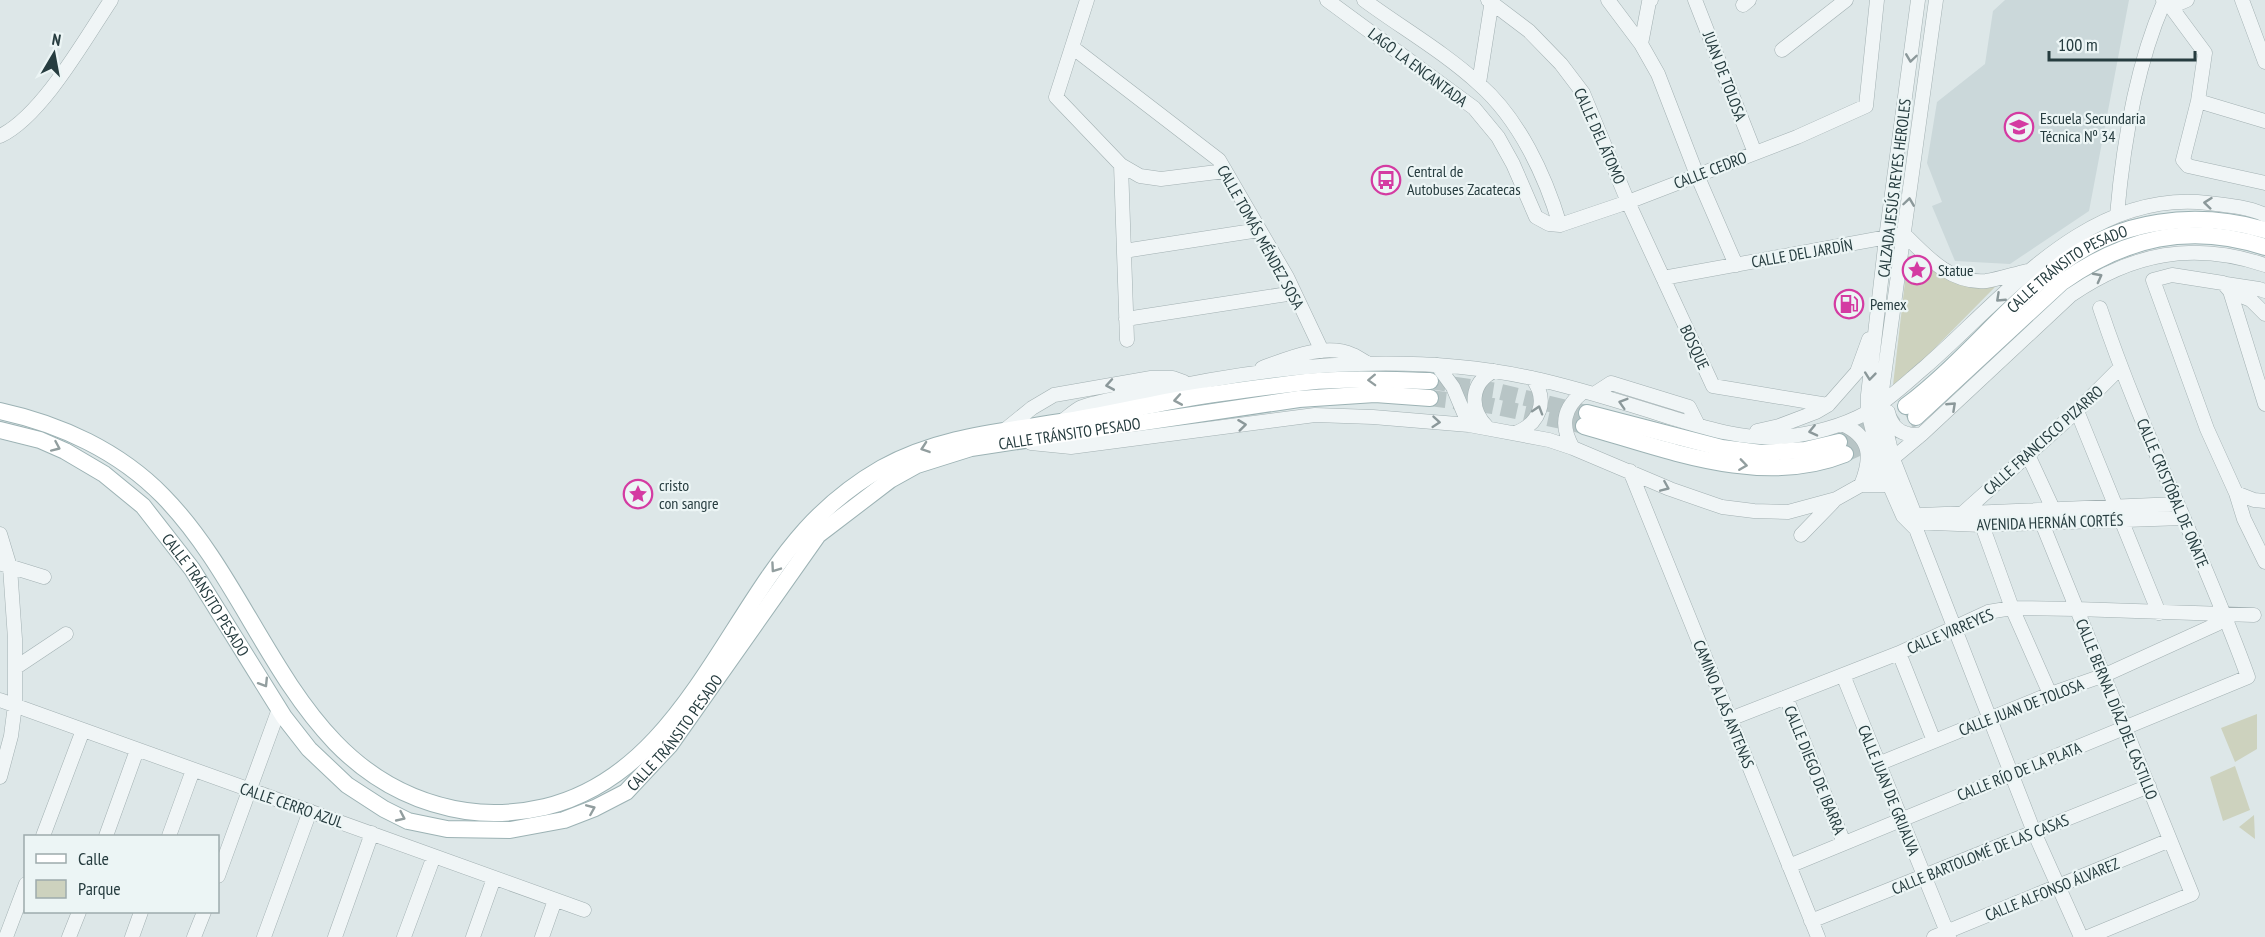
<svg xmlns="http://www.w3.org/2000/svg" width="2265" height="937" font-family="'PT Sans Narrow',sans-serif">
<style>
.built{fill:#cbd8da}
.green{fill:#cdd2be}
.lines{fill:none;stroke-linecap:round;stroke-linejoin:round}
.major-tunnel{stroke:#b8c5c6;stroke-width:16;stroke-dasharray:16 8;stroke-linecap:butt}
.minor-casing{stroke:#a2b0b2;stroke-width:15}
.major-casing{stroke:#9cb2b4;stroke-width:18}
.minor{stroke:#f0f5f6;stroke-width:14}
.major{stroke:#fff;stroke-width:16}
.oneway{stroke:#8b989a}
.oneway2{stroke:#929e9f}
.labels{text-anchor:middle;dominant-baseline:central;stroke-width:4.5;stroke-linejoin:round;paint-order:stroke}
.street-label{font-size:16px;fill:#263c3f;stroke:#ecf5f5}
.poi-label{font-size:16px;fill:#263c3f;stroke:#ecf5f5;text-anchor:start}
</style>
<rect width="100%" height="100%" fill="#dde7e8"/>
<path class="built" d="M2005,0h124l-40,211 -79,53 -55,-3 -23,-55 10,-4 -15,-39 10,-61 48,-38 8,-53z"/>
<path class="green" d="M1908,256l8,1 53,29 26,1 -72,73 -30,25z
M2257,714v35l-22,13 -14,-34z
M2235,766l15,44 -27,11 -13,-44z
M2254,815l1,24 -16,-12z"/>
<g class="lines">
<path class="major-tunnel" d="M1430,381l67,10 90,22
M1430,398l63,8 91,20
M1839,442l41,-18 26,-18
M1845,454l36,-16 35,-21"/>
<g class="minor-casing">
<path id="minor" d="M1087,0l-31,97 65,68 6,175
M1327,0l147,108 24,29 15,27 23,53 13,7 11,1 68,-23 169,-65 69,-31 11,-106
M1364,0c38,28 80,52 115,84 40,35 66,91 81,141
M1488,0l41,31 32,33 22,29 45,109 85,184 115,19
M1608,0l33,44 17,30 39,101 39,90
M1695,0l60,153
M1918,0l-32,238 -18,157v17l14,56 21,48 13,13 118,303 47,105
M2242,0l23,62
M2164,2l7,5 16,-7
M1743,5l6,-5
M2171,7l34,46 -7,48 -15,59 5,6 77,17
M1641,44l8,-42 2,-2
M1072,47l147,113 68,117 35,74
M1782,50l64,-50
M1479,83l13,-83
M2198,101l67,20
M0,136c42,-20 85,-97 111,-136
M1121,165l19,11 21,3 64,-8
M2117,215c6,-69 19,-149 47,-213l-1,-2
M1124,251l135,-21
M1663,278l241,-44c23,23 47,50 82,47 14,-2 28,-7 41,-10
M2226,284l33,5 6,2
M2230,291l35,113
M2265,314l-14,-14 -21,-9 -7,-8 -51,-8 -19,5 54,149 29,64 18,7 11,1
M1126,319l168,-26
M1437,365l16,22 16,38
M1262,368c25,-9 63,-26 91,-13 5,2 10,6 16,9
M1594,394l17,-11 78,24 9,18
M2077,411l82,202
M1888,412c4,18 16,25 34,22
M1061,422c7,-5 14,-12 21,-15 20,-7 43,-10 64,-14 127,-29 267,-42 395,-13 42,10 84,23 125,36 37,11 76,24 115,21 29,-2 62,-11 87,-25 21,-12 38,-29 57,-45 80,-70 163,-178 283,-164 18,2 41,4 57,12
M1842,424c30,13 30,34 19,61h29
M1487,427c-18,-18 -17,-44 7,-56
M1006,429l26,-21 22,-13 97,-17h22l11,4
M1757,431l22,-5 37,-14 12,-7 29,-33 12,-33
M1515,433c25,-9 34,-33 17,-55
M1031,443l40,4 244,-32 58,2 96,8 80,15 24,8 97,41 52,18 32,4 34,1 48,-13 25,-14 61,-51 149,-139c61,-42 122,-54 194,-30
M1573,448c-13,-22 -10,-40 10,-56
M2028,455l25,54
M1630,471l188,466
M2236,493l8,26 21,43
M1964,512l113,-101 43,-43
M1921,515l256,-11
M1910,522l72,3 201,-7
M2042,523l150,371 -104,43
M1982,525l30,83 38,86
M1916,529l-1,-14 -22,-56 -13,-54 56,-405
M0,534l10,33 5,72v66l-4,31 -11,41
M1801,535l32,-33
M2,564l42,13
M1899,653l35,88
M15,668l51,-34
M1843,675l106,262
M1786,697l58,146
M0,700l584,210
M1730,719l169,-66 89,-41 24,-4 64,1 178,6
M1878,764l172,-70 55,-19 112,-51 9,-9
M43,836l40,-106
M106,836l31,-86
M169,836l24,-66
M1789,866l459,-189c-45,-125 -106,-243 -148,-369
M218,876l61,-167
M1811,921l338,-135
M6,937l20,-53
M69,937l10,-25
M132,937l9,-25
M194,937l10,-25
M264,937l46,-126
M335,937l37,-104
M404,937l30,-81
M473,937l21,-59
M542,937l13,-37
M1934,937l236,-97"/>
</g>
<g class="major-casing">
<g id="major">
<path id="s1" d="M1906,406c56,-42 99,-99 155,-142 59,-45 134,-54 204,-34"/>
<path d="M0,411c60,13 119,40 163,85 104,106 131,289 303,315 27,4 53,2 79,-4 133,-32 178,-186 261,-278 22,-24 48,-45 76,-61 56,-31 117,-36 179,-46 41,-6 81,-16 122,-23 41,-7 82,-12 123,-17 42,-4 83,-2 124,-1"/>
<path d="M1587,413l135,35 39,5 44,-3 34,-8"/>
<path d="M1916,417l145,-134c63,-45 128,-61 204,-36"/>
<path d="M1584,426c82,23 177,62 261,28"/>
<path id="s2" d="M0,430l40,10 25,11 39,23 39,32 49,63 92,148 25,32 38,36 37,24 24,12 39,8 63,1 54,-10 31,-12 31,-16 44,-47 148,-210 72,-55 27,-15 54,-17 328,-49 76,-5 55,4"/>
</g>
</g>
<use href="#minor" class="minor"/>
<use href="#major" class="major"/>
</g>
<defs><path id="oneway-chevron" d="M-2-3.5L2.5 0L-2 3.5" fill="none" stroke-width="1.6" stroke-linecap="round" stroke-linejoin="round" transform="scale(1.5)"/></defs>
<g class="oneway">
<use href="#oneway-chevron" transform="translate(1911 58) rotate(98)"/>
<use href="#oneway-chevron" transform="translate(1909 202) rotate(-82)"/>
<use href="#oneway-chevron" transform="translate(2208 203) rotate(-174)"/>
<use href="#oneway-chevron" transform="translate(2098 277) rotate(-28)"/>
<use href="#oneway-chevron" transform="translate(2000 298) rotate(137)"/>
<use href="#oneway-chevron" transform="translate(1870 376) rotate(96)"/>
<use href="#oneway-chevron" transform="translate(1110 385) rotate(170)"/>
<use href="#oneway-chevron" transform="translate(1623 403) rotate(-163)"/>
<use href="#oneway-chevron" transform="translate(1952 406) rotate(-43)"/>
<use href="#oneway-chevron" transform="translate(1538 410) rotate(-73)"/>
<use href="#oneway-chevron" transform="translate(1436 422) rotate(5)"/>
<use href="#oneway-chevron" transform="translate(1242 425) rotate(-7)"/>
<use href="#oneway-chevron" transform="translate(1813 431) rotate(167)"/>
<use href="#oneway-chevron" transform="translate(1665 487) rotate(23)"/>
</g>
<g class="oneway2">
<use href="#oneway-chevron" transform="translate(1372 380) rotate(178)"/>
<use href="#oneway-chevron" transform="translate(1178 400) rotate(170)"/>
<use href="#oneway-chevron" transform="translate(56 447) rotate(24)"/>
<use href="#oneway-chevron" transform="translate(925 448) rotate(161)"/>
<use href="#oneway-chevron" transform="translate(1743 465) rotate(8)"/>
<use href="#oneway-chevron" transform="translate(775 568) rotate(125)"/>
<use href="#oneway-chevron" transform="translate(264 683) rotate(58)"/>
<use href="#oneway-chevron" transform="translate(591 809) rotate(-23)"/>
<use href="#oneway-chevron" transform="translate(401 817) rotate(25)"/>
</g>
<defs>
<g id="school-ring" transform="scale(1.5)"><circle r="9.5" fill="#ecf5f5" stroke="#d43ba2" stroke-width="1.5"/><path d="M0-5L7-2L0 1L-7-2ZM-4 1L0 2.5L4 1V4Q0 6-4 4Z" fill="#d43ba2"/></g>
<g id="bus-ring" transform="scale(1.5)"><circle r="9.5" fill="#ecf5f5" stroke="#d43ba2" stroke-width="1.5"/><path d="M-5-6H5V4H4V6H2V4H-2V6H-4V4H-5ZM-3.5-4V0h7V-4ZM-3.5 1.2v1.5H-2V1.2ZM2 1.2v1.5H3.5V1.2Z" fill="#d43ba2"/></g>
<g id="sight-ring" transform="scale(1.5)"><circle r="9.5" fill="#ecf5f5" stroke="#d43ba2" stroke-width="1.5"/><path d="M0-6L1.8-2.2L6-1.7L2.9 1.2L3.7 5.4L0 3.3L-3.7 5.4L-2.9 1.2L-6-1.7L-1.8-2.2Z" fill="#d43ba2"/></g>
<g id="fuel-ring" transform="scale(1.5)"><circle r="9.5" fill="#ecf5f5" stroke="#d43ba2" stroke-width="1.5"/><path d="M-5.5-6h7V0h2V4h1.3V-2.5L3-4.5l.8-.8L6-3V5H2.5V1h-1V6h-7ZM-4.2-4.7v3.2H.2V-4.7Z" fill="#d43ba2"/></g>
</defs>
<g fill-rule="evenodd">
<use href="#school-ring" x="2019" y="127"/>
<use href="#bus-ring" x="1386" y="180"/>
<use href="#sight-ring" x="1917" y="270"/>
<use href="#fuel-ring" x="1849" y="304"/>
<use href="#sight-ring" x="638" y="494"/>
</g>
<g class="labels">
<g class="street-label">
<text transform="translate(1418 67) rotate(37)">LAGO LA ENCANTADA</text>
<text transform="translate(1725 76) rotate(69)">JUAN DE TOLOSA</text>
<text transform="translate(1600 136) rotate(66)">CALLE DEL ÁTOMO</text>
<text transform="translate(1710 170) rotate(-21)">CALLE CEDRO</text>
<text transform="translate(1894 188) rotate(-83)">CALZADA JESÚS REYES HEROLES</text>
<text transform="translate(1261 237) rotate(61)">CALLE TOMÁS MÉNDEZ SOSA</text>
<text transform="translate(1802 253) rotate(-10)">CALLE DEL JARDÍN</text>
<text stroke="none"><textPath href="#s1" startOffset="213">CALLE TRÁNSITO PESADO</textPath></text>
<text transform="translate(1695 347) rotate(65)">BOSQUE</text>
<text stroke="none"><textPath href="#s2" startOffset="1407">CALLE TRÁNSITO PESADO</textPath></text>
<text transform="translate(2043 440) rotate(-42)">CALLE FRANCISCO PIZARRO</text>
<text transform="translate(2173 493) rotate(67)">CALLE CRISTÓBAL DE OÑATE</text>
<text transform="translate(2050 522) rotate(-2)">AVENIDA HERNÁN CORTÉS</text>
<text stroke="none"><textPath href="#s2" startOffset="273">CALLE TRÁNSITO PESADO</textPath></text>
<text transform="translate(1950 631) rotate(-23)">CALLE VIRREYES</text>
<text transform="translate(1724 704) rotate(68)">CAMINO A LAS ANTENAS</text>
<text transform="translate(2021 707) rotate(-21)">CALLE JUAN DE TOLOSA</text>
<text transform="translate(2117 709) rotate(68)">CALLE BERNAL DÍAZ DEL CASTILLO</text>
<text stroke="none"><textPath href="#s2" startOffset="885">CALLE TRÁNSITO PESADO</textPath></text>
<text transform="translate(1815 770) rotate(68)">CALLE DIEGO DE IBARRA</text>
<text transform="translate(2019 771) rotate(-22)">CALLE RÍO DE LA PLATA</text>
<text transform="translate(1889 790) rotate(68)">CALLE JUAN DE GRIJALVA</text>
<text transform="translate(292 805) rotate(19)">CALLE CERRO AZUL</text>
<text transform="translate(1980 854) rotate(-22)">CALLE BARTOLOMÉ DE LAS CASAS</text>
<text transform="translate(2052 889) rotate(-22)">CALLE ALFONSO ÁLVAREZ</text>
</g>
<g class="poi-label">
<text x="2040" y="118">Escuela Secundaria<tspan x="2040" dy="18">Técnica Nº 34</tspan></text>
<text x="1407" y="171">Central de<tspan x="1407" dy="18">Autobuses Zacatecas</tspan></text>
<text x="1938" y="270">Statue</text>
<text x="1870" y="304">Pemex</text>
<text x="659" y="485">cristo<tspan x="659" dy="18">con sangre</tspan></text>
</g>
</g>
<rect x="24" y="835" width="195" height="78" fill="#ecf5f5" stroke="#9dabac" stroke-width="1.5"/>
<rect x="36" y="854" width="30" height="9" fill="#ffffff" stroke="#9dabac" stroke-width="1.5"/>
<text x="78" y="865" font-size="18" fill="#263c3f">Calle</text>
<rect x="36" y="880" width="30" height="18" fill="#cdd2be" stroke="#9dabac" stroke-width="1.5"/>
<text x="78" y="895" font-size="18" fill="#263c3f">Parque</text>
<g transform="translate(54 54) rotate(10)" stroke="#ecf5f5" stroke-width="4.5" paint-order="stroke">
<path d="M0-4.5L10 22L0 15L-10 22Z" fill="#263c3f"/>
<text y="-9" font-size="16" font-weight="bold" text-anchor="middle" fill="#263c3f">N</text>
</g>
<path d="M2049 51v9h146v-9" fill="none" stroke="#263c3f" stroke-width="3"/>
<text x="2058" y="51" font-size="18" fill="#263c3f" stroke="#ecf5f5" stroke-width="4.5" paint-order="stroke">100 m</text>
</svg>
